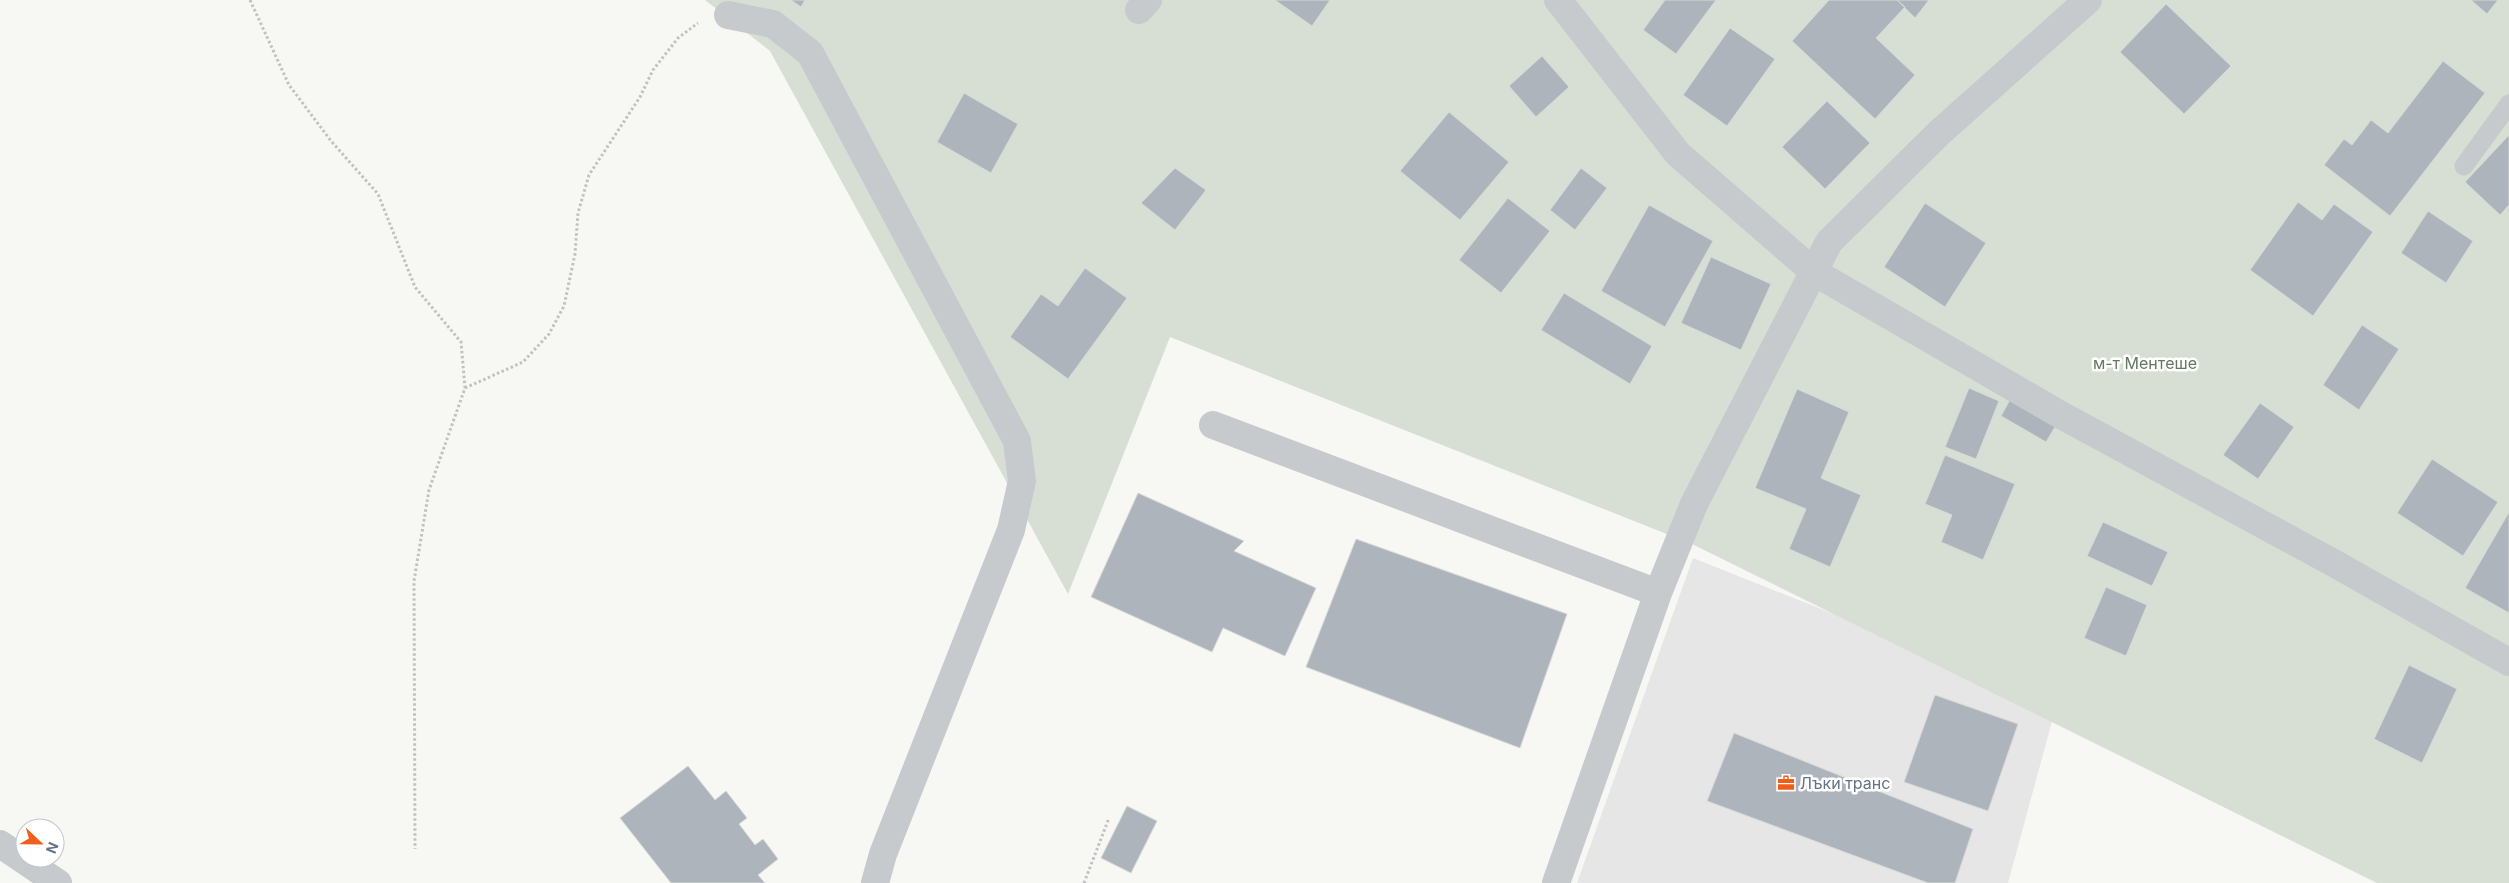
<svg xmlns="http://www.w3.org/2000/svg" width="2509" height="883" font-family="Inter,sans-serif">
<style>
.built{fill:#e5e6e5}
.green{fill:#d7dfd4}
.building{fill:#adb4bb;stroke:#d8d9d6}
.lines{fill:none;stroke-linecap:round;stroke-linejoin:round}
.path{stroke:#c0c1c4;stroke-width:3;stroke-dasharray:2.5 2.5;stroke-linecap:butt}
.service{stroke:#c6cacd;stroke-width:19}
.minor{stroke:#c6cacd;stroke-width:28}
.labels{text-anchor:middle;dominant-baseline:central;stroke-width:5;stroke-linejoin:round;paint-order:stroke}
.park-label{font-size:16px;fill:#62785f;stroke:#fff}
.poi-label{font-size:16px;fill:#647487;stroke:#fff;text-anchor:start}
</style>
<rect width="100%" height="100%" fill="#f7f7f4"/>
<path class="built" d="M1693,558l364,145 -49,180h-431z"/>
<path class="green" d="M705,0h1804v883h-132l-685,-339 -522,-207 -102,257 -298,-543z"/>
<path class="building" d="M791,0h14l-4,7z
M1275,0h55l-18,26z
M1665,0h51l-40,54 -33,-24z
M1829,0h68l8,7 -29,31 39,37 -40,44 -83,-78z
M1897,0h32l-14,18z
M2471,0h27l-11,14z
M2166,4l65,62 -47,48 -64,-62z
M1730,28l45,31 -48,67 -44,-31z
M1542,56l27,31 -33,30 -27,-31z
M2443,61l42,32 -95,123 -66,-51 20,-26 8,6 19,-25 17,13z
M964,93l54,31 -27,49 -54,-31z
M1827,101l43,42 -45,46 -43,-42z
M1449,112l60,50 -49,58 -60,-49z
M2509,135v70l-9,10 -35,-33z
M1175,168l31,22 -31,40 -34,-27z
M1581,168l26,20 -32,42 -25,-20z
M1508,198l42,33 -49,62 -42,-33z
M2298,202l24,18 12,-16 39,28 -60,84 -63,-46z
M1925,203l61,40 -41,64 -61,-40z
M1649,205l64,36 -48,86 -64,-36z
M2428,211l45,30 -27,42 -45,-30z
M1711,257l60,27 -30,66 -60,-27z
M1085,268l42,30 -59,81 -58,-42 31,-43 17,12z
M1564,293l88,53 -22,38 -89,-54z
M2362,325l37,24 -40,61 -36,-25z
M1969,388l30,13 -23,58 -31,-12z
M1797,389l52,23 -28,66 40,17 -31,72 -41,-18 17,-40 -51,-21z
M2012,396l46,26 -12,20 -45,-26z
M2260,403l34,24 -36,52 -35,-24z
M1945,455l70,29 -32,76 -42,-18 11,-27 -27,-11z
M2432,459l66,43 -35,54 -66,-43z
M1138,493l106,48 -10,10 82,37 -31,68 -62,-28 -11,24 -121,-55z
M2509,512v101l-44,-25z
M2103,522l65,30 -16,34 -65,-30z
M1356,539l211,75 -47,134 -214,-81z
M2106,587l41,18 -21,51 -42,-18z
M2409,665l48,24 -35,74 -48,-24z
M1935,695l83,29 -30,87 -84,-29z
M1734,733l239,96 -18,54h-27l-221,-82z
M688,766l27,34 11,-9 21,27 -8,6 16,21 8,-6 15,20 -20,16 7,8h-94l-51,-65z
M1127,806l30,15 -26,52 -30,-15z"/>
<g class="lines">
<path class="path" d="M250,0l39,85 42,56 47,53 37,93 46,55 4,46 -36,102 -15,91 1,268
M465,388l58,-26 26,-28 15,-28 11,-52 3,-41 11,-38 51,-78 13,-27 25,-32 20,-15
M1084,883l25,-65"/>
<path class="service" d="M2464,166l45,-62"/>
<path class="minor" d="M1558,0l120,154 136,118 247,143 269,146 179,101
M1139,10l9,-10
M728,15l45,9 37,29 207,388 5,40 -11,49 -128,324 -8,29
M1213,425l445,168
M0,844l58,39
M1556,883l102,-290 36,-89 135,-262 110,-109 149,-133"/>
</g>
<defs>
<g id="office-bare" transform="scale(1.35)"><path d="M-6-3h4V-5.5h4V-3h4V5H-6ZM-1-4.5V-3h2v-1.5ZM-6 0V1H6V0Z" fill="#ef5e1b" stroke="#fff" stroke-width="2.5" paint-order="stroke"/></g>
</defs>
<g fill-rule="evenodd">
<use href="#office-bare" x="1786" y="783"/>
</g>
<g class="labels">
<g class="park-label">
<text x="2145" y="363">м-т Ментeше</text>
</g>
<g class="poi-label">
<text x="1800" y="783">Лъки транс</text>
</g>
</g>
<g transform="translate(40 843) rotate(112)"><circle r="24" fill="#ffffff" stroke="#c1c7cf"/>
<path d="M0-4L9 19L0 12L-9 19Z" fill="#ef5e1b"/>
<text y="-8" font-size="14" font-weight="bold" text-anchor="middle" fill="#647487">N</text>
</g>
</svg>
